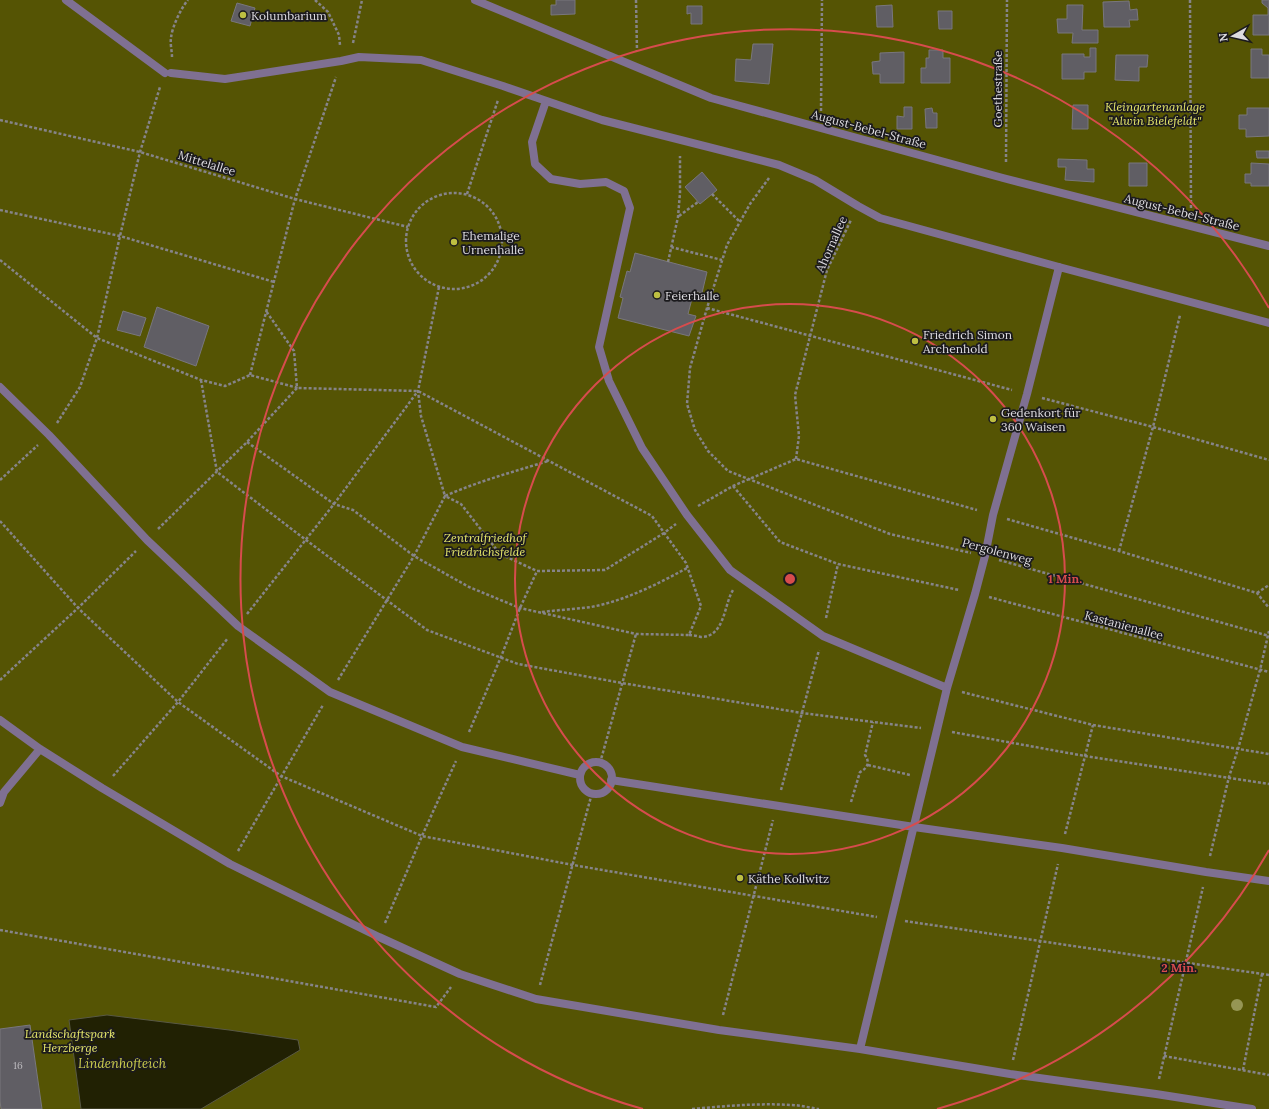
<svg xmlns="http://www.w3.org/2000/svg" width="1269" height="1109" font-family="Lora,serif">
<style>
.green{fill:#555404}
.water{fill:#212103;stroke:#595945}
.building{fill:#605e64;stroke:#79777d}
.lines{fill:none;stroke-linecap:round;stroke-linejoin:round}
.path{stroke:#868489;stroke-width:2.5;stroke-dasharray:3 2;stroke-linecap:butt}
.service{stroke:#7f7092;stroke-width:8}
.tree{fill:#969654}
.ring{fill:none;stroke:#d74c4d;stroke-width:2}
.poi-dot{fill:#bebf42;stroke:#1b1a1d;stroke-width:1.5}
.labels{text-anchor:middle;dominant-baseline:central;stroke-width:3.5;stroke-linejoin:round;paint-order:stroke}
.number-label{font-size:10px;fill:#bebcc0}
.poi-label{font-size:12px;fill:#dddbdf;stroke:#1b1a1d;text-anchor:start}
.street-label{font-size:12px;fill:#dddbdf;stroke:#1b1a1d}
.park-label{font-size:12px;font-style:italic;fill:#e7e86b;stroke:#1b1a1d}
.water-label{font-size:13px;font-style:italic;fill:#cccd4e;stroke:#1b1a1d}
.centre{fill:#d74c4d;stroke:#1b1a1d;stroke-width:2}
.ring-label{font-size:12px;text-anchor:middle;font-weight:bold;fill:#d74c4d;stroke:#1b1a1d;stroke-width:3.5;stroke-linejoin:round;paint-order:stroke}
</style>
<rect width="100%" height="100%" fill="#343137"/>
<path class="green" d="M0,0h1269v1109h-1269z"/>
<path class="water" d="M107,1015l122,15 69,10 2,10 -99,59h-120l-12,-89z"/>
<path class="building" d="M556,0h19v14l-24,1v-10h5z
M1262,0h7v35h-16v-20h15v-7l-6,-5z
M1129,1l1,9 7,-1 1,11h-9l1,7h-26l-1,-25z
M237,3l18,5 -5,18 -19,-5z
M892,5l1,22h-16l-1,-21z
M1067,5h16l-1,25h16v13h-26l1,-10h-15l-1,-14h10z
M687,6h15v18h-11v-11l-4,1z
M938,11h14v18h-13z
M753,44h20l-4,40 -34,-3 1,-22 15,1z
M1090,48h6v24h-12v7h-22v-25h22v3h6z
M1251,49h11v6h7v23h-18z
M929,50h14v8h7v25h-29v-15h5v-10h3z
M904,52v31h-24v-9h-7l-1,-12 8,-1v-8z
M1116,55h32l-1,12h-8v14l-24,-1z
M1073,105h15v24h-16z
M904,107h8v22h-15v-13l7,1z
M932,108l1,5h4v15h-11l-1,-19z
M1247,108h22v28l-23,1v-8h-7v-14h8z
M1256,151h13v7h-12z
M1058,159l29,1v9h7v13l-29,-2 1,-13h-8z
M1129,163h18v23h-18z
M1251,163l18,1v22h-18v-3h-6v-9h6z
M702,172l15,18 -17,14 -15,-17z
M635,253l72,19 -5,21 -8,-2 -6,23 8,2 -7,20 -71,-18 5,-20 -3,-1 7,-26 3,1z
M157,307l52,19 -13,40 -52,-19z
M123,311l23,7 -6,18 -23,-6z
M30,1025l12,84h-41l-1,-8v-72z"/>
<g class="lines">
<path class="path" d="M315,0l13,12 11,23 1,10
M636,0l1,51
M1190,0l1,209
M353,43l9,-43
M172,57c0,-6 -2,-13 -1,-19 1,-11 10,-30 17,-38
M821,111l1,-111
M0,120l140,32 155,47 113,28
M1006,162l1,-162
M769,178l-19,26 -23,41 -20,63 -17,60 -3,36 8,26 13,21 20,20 162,63 81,19
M406 241a48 48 0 1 1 96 0a48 48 0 1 1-96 0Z
M467,194l31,-94
M712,194l28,28
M0,210l120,26 154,46
M679,216l19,-14
M671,247l51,13
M0,260l97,78 104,42 24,6 25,-11 48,13
M668,262l10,-45 2,-24v-37
M439,287l-21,104 3,25 24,80c34,-15 68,-24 103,-35
M707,308l305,82
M250,375l45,-176 41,-122
M201,380l16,92 89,68 121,90 91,34 104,19 180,30 119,15
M1042,398l111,29 116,33
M57,423l23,-36 17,-49 23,-102 20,-84 20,-65
M247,442l87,62 19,6 61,46 55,31 51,21 116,26 53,1 12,-29 -15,-43 -34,-47 -234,-125 -121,-3
M796,459l3,-23 -4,-41 32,-125 24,-50
M0,480l38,-35
M733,486l47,56 58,22 121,26
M698,506l35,-20 63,-27 181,51
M1007,519l112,32 138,42 12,15
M0,521l78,87 100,94 103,74 141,60 151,29 304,52
M158,529l89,-87 50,-54 -3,-37 -28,-40
M1119,551l34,-124 27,-112
M999,560l270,76
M1257,593l12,-8
M989,597l280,75
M542,612c16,-2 33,-3 49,-5 33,-6 67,-23 96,-39
M247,614l87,-110 84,-113
M826,618l12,-54
M689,635c4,0 8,1 12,2 24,0 23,-33 32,-47
M0,680l78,-72 58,-57
M338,680l76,-124 31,-60 16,8 39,50 37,17 68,-1 59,-37 12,-9
M962,692l131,33 176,29
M469,732l32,-75 19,-49 17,-37
M952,732l133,24 184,28
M600,763l36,-129
M868,765l42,10
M113,776l65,-74 50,-64
M781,790l38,-140
M851,802l9,-30c8,-4 10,-10 5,-17l8,-33
M1065,834l28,-109
M238,851l85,-146
M1210,856l19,-79 9,-28 22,-79 9,-39
M905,921l364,54
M385,923l37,-87 34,-75
M0,930l436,77 15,-20
M540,985l52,-192
M723,1015l50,-195
M1164,1056l105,19
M1013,1060l45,-196
M1243,1070l19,-96
M1159,1079l44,-192
M692,1109c33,-3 66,-6 99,-4 10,0 19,3 28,4"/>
<path class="service" d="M66,0l99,73
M475,0l236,98 292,80 266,68
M171,73l54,6 116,-18 18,-4 62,3 82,26 99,34 177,45 36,15 43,26 22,12 179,49 210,56
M546,101l-14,41 3,22 16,15 29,5 26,-2 18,9 6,17 -31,139 10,34 33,67 45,67 43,55 93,66 124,52
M0,387l49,48 98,105 91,86 92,66 132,55 118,28
M0,720l40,29 62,39 128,76 149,73 81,37 76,25 183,31 141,19 150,25 146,20 96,15
M580 778a16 16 0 1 1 32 0a16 16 0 1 1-32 0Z
M611,780l303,47 148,21 144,24 63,9
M0,803l4,-11 36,-43
M860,1049l77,-319 10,-42 28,-94 10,-38 8,-41 34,-121 32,-127"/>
</g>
<circle class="tree" cx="1237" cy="1005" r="6"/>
<g class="ring">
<circle cx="790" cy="579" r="275"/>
<path d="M1269 850A550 550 0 0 1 937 1109M643 1109A550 550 0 1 1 1269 308"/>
</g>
<g class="poi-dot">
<circle cx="243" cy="15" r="4"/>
<circle cx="454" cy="242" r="4"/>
<circle cx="657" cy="295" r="4"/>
<circle cx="915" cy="341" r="4"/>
<circle cx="993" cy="419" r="4"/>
<circle cx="740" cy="878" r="4"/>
</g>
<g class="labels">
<g class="number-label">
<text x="18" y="1065">16</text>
</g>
<g class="poi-label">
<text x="251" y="15">Kolumbarium</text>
<text x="462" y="235">Ehemalige<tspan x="462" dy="14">Urnenhalle</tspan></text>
<text x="665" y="295">Feierhalle</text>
<text x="923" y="334">Friedrich Simon<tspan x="923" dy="14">Archenhold</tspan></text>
<text x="1001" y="412">Gedenkort für<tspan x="1001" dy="14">360 Waisen</tspan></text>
<text x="748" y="878">Käthe Kollwitz</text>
</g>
<g class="street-label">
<text transform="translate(997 89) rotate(-90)">Goethestraße</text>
<text transform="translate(869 129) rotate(15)">August-Bebel-Straße</text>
<text transform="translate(207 163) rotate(17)">Mittelallee</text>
<text transform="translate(1182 212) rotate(14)">August-Bebel-Straße</text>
<text transform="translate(831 244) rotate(-66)">Ahornallee</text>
<text transform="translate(997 551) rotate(15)">Pergolenweg</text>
<text transform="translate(1124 625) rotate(15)">Kastanienallee</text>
</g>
<g class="park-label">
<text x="1155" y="106">Kleingartenanlage<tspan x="1155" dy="14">"Alwin Bielefeldt"</tspan></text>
<text x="485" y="537">Zentralfriedhof<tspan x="485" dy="14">Friedrichsfelde</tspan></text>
<text x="70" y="1033">Landschaftspark<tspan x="70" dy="14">Herzberge</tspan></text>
</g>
<g class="water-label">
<text x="122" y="1063">Lindenhofteich</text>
</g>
</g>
<circle cx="790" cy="579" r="6" class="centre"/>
<g class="ring-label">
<text x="1065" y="583">1 Min.</text>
<text x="1179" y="972">2 Min.</text>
</g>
<g transform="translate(1233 36) rotate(262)" stroke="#1b1a1d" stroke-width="3" paint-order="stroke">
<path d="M0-3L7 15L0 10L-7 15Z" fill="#dddbdf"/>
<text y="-6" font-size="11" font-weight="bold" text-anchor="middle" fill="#dddbdf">N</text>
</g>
</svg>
